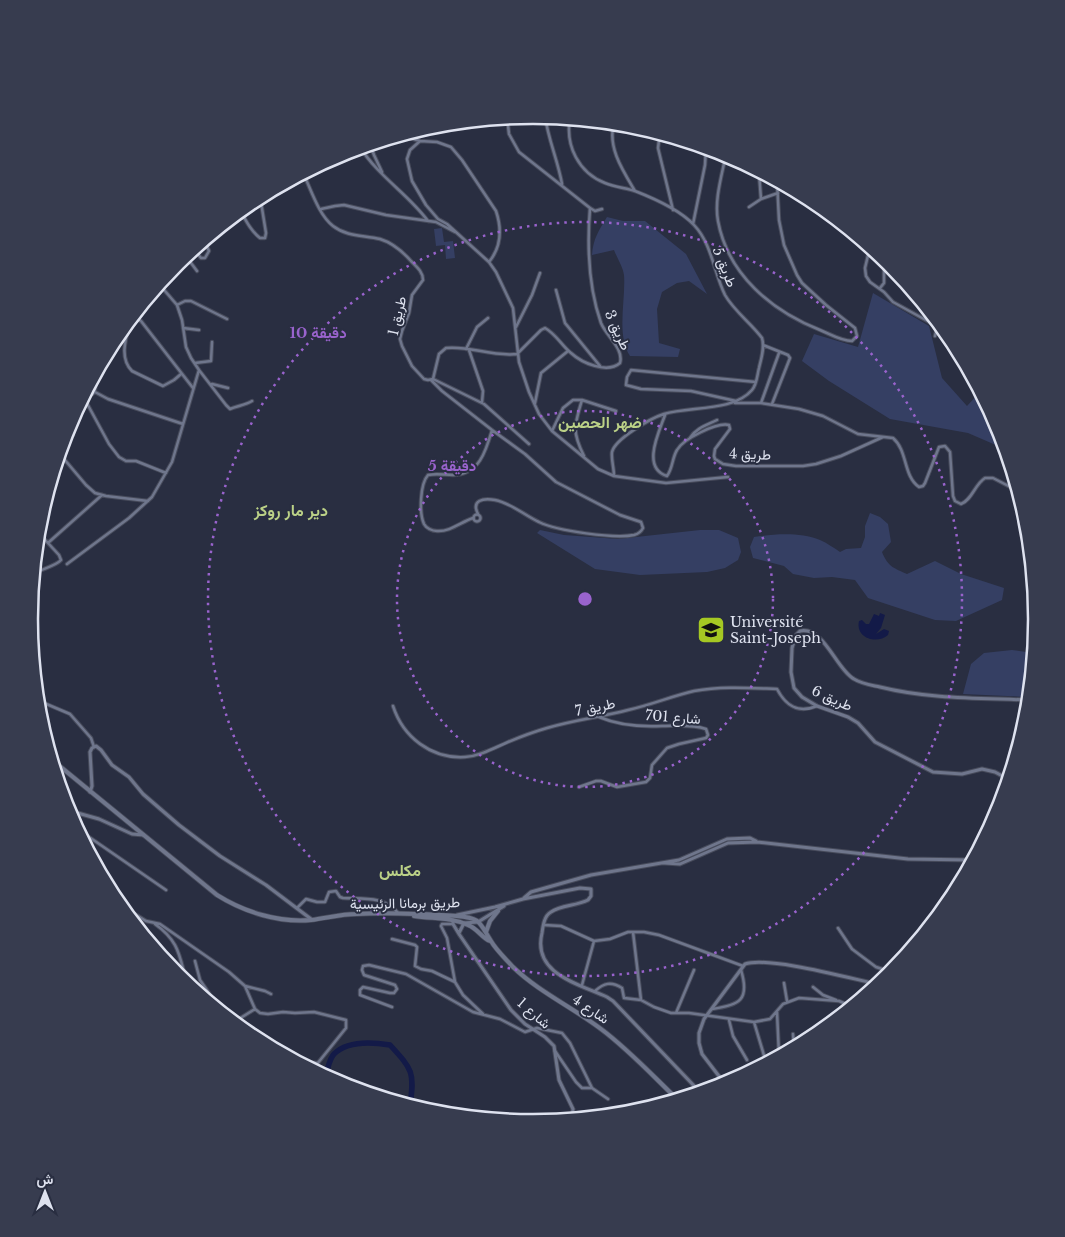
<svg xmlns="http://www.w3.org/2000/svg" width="1065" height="1237" font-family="'Libre Baskerville',Vazirmatn,serif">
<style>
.green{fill:#353f63}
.water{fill:#131a48}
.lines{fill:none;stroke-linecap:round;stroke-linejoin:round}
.river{stroke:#131a48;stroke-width:5.5}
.minor-casing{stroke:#474b5b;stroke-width:4.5}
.tertiary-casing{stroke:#474b5b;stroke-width:5}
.secondary-casing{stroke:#474b5b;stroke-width:5.5}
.minor{stroke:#6f768c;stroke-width:2.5}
.tertiary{stroke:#6f768c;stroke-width:3}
.secondary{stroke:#6f768c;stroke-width:4}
.ring{fill:none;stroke:#9963cd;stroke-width:2.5;stroke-dasharray:2.5 5}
.labels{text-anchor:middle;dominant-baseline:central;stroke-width:4;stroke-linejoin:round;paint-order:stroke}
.street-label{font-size:14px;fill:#dee2ef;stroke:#292e41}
.poi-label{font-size:14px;fill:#dee2ef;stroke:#292e41;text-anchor:start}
.quarter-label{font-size:16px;font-weight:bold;fill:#bbd187;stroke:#292e41}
.rim{fill:none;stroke:#dee2ef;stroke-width:2.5}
.centre{fill:#9963cd;stroke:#292e41;stroke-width:2.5}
.ring-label{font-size:15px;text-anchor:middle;font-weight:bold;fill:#9963cd;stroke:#292e41;stroke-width:4;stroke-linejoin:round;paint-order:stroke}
</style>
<rect width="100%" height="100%" fill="#292e41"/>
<path class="green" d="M607,217l16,4h22l41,33 21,40 -18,-13 -12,2 -15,9 -5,17 2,34 21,6 -2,8 -48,-1c-14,-21 -4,-57 -6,-81 -1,-8 -7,-17 -10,-25l-22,5c1,-16 7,-25 15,-38z
M442,228l2,14 9,-1 2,17 -9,1 -1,-14 -9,1 -2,-17z
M873,293l56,33 13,52 25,28 13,-14 18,34 7,23 -37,-16 -78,-14 -61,-38 -27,-20 12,-27 44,13z
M870,513l10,4 8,7 3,18 -9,10c6,15 12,16 25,22l28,-13 26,13 43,14 -2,12 -46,21 -21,-1 -67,-22 -13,-18 -23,-3 -18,1 -21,-4 -9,-8 -31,-8 -3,-11 4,-10c21,-3 46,-5 66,3 7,3 14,8 20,12l6,-3 15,-1 4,-11v-11z
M540,530l24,5 54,4 82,-9h19l19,8 3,14 -3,8 -13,8 -18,4 -67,3 -45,-6 -58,-36z
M1012,650l21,3 -5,44 -65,-3 8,-30 13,-11z"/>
<path class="water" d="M880,613l5,2 -4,13 -5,6 8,-5 5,2 -1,4c-11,10 -33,3 -29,-14l3,-1 4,4h3l5,-10 5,2z"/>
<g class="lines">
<path class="river" d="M325,1076c3,-6 4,-17 9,-22 14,-14 38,-12 56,-9 22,24 25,27 20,60"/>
<g class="minor-casing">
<path id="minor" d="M545,116c3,23 13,45 17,68
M507,117l2,17 10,18 71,56 5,3 7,-2
M570,118c-5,28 9,55 35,65 10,4 20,5 30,8 18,7 46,20 59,34 18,19 20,48 31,70 9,16 26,28 37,43 3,10 -1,21 -3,30 -2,8 -2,16 -7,22 -19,22 -62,16 -88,24
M614,123c-7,24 9,48 21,68
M660,133l-2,15 15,62
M400,135l20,6 17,1 14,5 11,13 34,51c6,18 6,35 -7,51
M420,141l-10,9 -3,9 5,22 14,24 12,14 9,5 42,38 7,10 17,36 6,54 10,30 10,22 13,17 46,38 16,7c0,-8 -3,-17 -2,-24 3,-13 39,-34 52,-38l1,1c-6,17 -24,53 2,61 6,-8 5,-18 10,-26 6,-11 40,-28 52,-25l1,4 -15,20 -1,7 1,3 8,5 13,2h67l13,-2 25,-8 42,-19
M370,144l4,11 8,17
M360,147c18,29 48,47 68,74
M726,154c-4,21 -12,46 -8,67 10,54 54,90 102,109 10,4 21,11 32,11l5,-5 -2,-8 -29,-23 -24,-22 -5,-8 -13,-30 -5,-25 -2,-39
M303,173c8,16 15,41 30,53 14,11 31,9 47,13 13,4 23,13 31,22 6,6 12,11 12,19l-11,15 -3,18 -7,18 -2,8 2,7 10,20 12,13 4,1 5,-1 6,-25 7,-6c22,-3 45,9 71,6
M759,173l2,26
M749,207l12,-8 17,-6
M321,209l14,-3 9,-1 42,10 50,7 19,10
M240,210c6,11 11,21 20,28h5l1,-5 -6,-37
M693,224l12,-59 1,-18
M870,247l-5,21 1,8 4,6 14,10 9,10 40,22 4,4 -2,8
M193,248l8,10h4l4,-7 -5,-11
M185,255l12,16
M880,288l4,-5v-14
M556,290l9,33 35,43
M177,305l8,-4h6l36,18
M132,316l9,5 52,67
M131,318c-4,17 -13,39 1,53l31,15 11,-6 7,-6
M516,327l16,-32 8,-22
M183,328l16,2
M763,345l25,10 2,3 -18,46
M466,349l11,-22 11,-9
M469,350l14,41 -1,11
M517,354l24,-24 4,-2c11,6 17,18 26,25 11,10 36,21 49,10 4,-15 -14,-27 -19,-40 -13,-37 -14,-77 -11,-115
M195,363l16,-2 1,-19
M199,370l27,35 4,4c7,-3 16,-4 22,-8
M433,379l51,25 45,40
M431,380l11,11 50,39 33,24 31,28 64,33 21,7 2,6c-2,4 -5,6 -9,7 -19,4 -77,-4 -95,-13 -15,-7 -28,-19 -44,-22 -12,-2 -24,0 -17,14
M212,384l16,4
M95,392l13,7 75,25
M83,396l26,48 10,13 7,4h10l30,12
M84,398c16,-3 10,-14 12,-26
M582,400c-8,26 -10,32 2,56
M736,401l-45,-10 -50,-2 -15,-4 1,-8 4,-7 125,12
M535,403l6,-30 27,-22
M735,403h26l38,6 24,7 35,18 35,4c15,13 10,38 26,49l4,-1 2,-3 14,-36 6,-1 5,6 3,44 2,5 6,3c11,-4 14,-20 24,-26h8l25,13
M761,403l18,-50
M552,431l11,-23 10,-8h9l34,11
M690,438c6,-10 17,-13 27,-18
M61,445l12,-10v-4l-6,-5
M59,453l27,32 9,8 11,3 42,5
M614,476l52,7 62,-6
M473.5 518a3.5 3.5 0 1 1 7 0a3.5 3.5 0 1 1-7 0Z
M473,518c-12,4 -23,14 -36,13 -5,0 -11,-3 -13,-7 -5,-11 -4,-40 4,-49 9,-2 16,0 25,0 26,0 33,-24 39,-45
M49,542l53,-47
M67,564l62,-46 23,-21 20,-35 27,-92 -8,-12 -5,-11 -4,-27 -5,-15 -18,-21
M33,574c8,-5 23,-8 28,-14l-2,-5 -22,-24
M37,700l33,14 21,24 3,9
M393,706c10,31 38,53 72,51 15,-1 29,-9 43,-15 12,-5 25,-10 39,-14 27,-8 54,-11 81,-18 23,-5 44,-14 66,-19 28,-5 55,-3 83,-2 9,17 21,25 40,17
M579,787l17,-6h5l16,6 29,-5 4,-4 2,-13 15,-17 12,-4 27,-6 2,-3 -2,-6c-14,-5 -30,-3 -44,-3 -20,1 -44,-1 -63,-9
M76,828l90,62
M117,903l29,18 14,3 69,48 16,14 10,23 5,4 8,1 15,-2 12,1 19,-1 32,8v8l-33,41
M297,908l9,-9 11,3h8l4,-10 7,-1 4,6 3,1c19,1 43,-2 55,15
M133,922l12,8 4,11
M155,924c25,18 24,32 32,59
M453,924h-11l-1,2 6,12 8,44 8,13 20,19
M544,925l17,1 33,15 16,-2 18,-7h16l15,3 84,31
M838,928l14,21 24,18 9,3 13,-7
M633,932l8,68
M392,939l23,6 2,2 -2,19 6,3 11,2 23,11
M195,961l5,19 13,19 1,7
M784,983l3,18
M582,985l12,-44
M245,986l20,5 6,3
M813,987l10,8 13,5
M595,991c9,-8 16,-10 27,-3l2,10 17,2 13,7 17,6h18l65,9 16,-3 13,-15 16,-6 40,3 12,5
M392,1007l-32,-12v-5l3,-3 27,6h4l3,-4 -2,-4 -31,-10 -2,-5 1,-4 6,-1 37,9 67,38 27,7 25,13 12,-4 25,5 8,10 22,45
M712,1009c28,-4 38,-9 29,-39
M777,1012l2,43
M676,1013l18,-43
M729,1020l4,16 14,24
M234,1022l21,-13
M754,1022l12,40
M793,1034l1,13
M555,1051l21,31 6,6h10l16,11
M296,1061l21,2"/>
</g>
<g class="tertiary-casing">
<path id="tertiary" d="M1008,779l-13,-7 -13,-3 -20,5 -29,-2 -58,-30 -17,-19 -10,-6 -31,-11 -15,-9 -8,-9 -3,-16 1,-24 4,-13 4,-4c24,-5 36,38 54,48 8,5 17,6 26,8 48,12 99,11 148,13
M90,792l2,-6 -2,-34 2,-4 4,-2 5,4 11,15 17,12 14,17 36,31 41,31 46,29 45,34
M67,810l32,9 33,15 12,1
M665,863l15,1 48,-21 29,-1 151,17 64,1
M524,898l7,-6 60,-17 88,-15 48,-21 23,-1 6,3
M457,915l38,-8 28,-8 57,-11 11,1v7l-3,4c-12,6 -27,5 -37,12 -7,4 -8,14 -9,21 -10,41 37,51 65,64l6,4 87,91
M453,920v4l6,10 52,76 14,14 20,13 9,9 5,34 14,29 -1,9
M459,933l5,-10 14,-1 26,-16
M725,1084l-23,-30 -3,-11v-10l5,-14 41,-55c23,-8 104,14 132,20"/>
</g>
<g class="secondary-casing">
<path id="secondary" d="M51,759l166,136c27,17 62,28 94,25 16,-2 30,-6 46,-6 33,-2 67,0 100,2 24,2 22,6 34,25 5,9 15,18 22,26 26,25 59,40 88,62 27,20 51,46 76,70
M414,916c19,3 37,1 54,9 9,3 14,13 22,16
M486,932l4,-11 8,-10"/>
</g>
<use href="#minor" class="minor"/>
<use href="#tertiary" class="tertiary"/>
<use href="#secondary" class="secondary"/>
</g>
<g class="ring">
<circle cx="585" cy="599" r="188"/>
<circle cx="585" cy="599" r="377"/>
</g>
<defs>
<g id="university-square" transform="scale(1.4375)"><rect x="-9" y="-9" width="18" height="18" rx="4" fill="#a5c823" stroke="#292e41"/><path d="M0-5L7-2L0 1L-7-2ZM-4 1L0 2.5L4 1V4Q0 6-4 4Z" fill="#111"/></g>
</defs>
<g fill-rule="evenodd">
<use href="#university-square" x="711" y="630"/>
</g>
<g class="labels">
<g class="street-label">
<text transform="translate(725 267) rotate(68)">طريق 5</text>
<text transform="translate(397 316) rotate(-77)">طريق 1</text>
<text transform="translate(618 330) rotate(65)">طريق 3</text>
<text transform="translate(750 454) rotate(2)">طريق 4</text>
<text transform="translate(832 698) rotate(24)">طريق 6</text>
<text transform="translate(595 707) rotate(-12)">طريق 7</text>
<text transform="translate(673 717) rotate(4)">شارع 701</text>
<text transform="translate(405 903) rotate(-1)">طريق برمانا الرئيسية</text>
<text transform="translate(591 1009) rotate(34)">شارع 4</text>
<text transform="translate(534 1013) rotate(41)">شارع 1</text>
</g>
<g class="poi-label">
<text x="730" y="622">Université<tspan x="730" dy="16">Saint-Joseph</tspan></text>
</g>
<g class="quarter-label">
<text x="600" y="422">ضهر الحصين</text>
<text x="291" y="510">دير مار روكز</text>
<text x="400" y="870">مكلس</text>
</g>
</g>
<path d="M0 0H1065V1237H0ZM38 619a495 495 0 1 1 990 0a495 495 0 1 1-990 0Z" fill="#373c4f" fill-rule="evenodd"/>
<path class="rim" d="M38 619a495 495 0 1 1 990 0a495 495 0 1 1-990 0Z"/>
<circle cx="585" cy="599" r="8" class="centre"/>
<g class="ring-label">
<text x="318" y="338">10 دقيقة</text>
<text x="452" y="471">5 دقيقة</text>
</g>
<g transform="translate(45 1192)" stroke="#292e41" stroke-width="4" paint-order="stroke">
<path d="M0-4L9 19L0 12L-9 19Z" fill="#dee2ef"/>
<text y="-8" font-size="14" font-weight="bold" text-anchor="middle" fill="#dee2ef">ش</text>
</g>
</svg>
